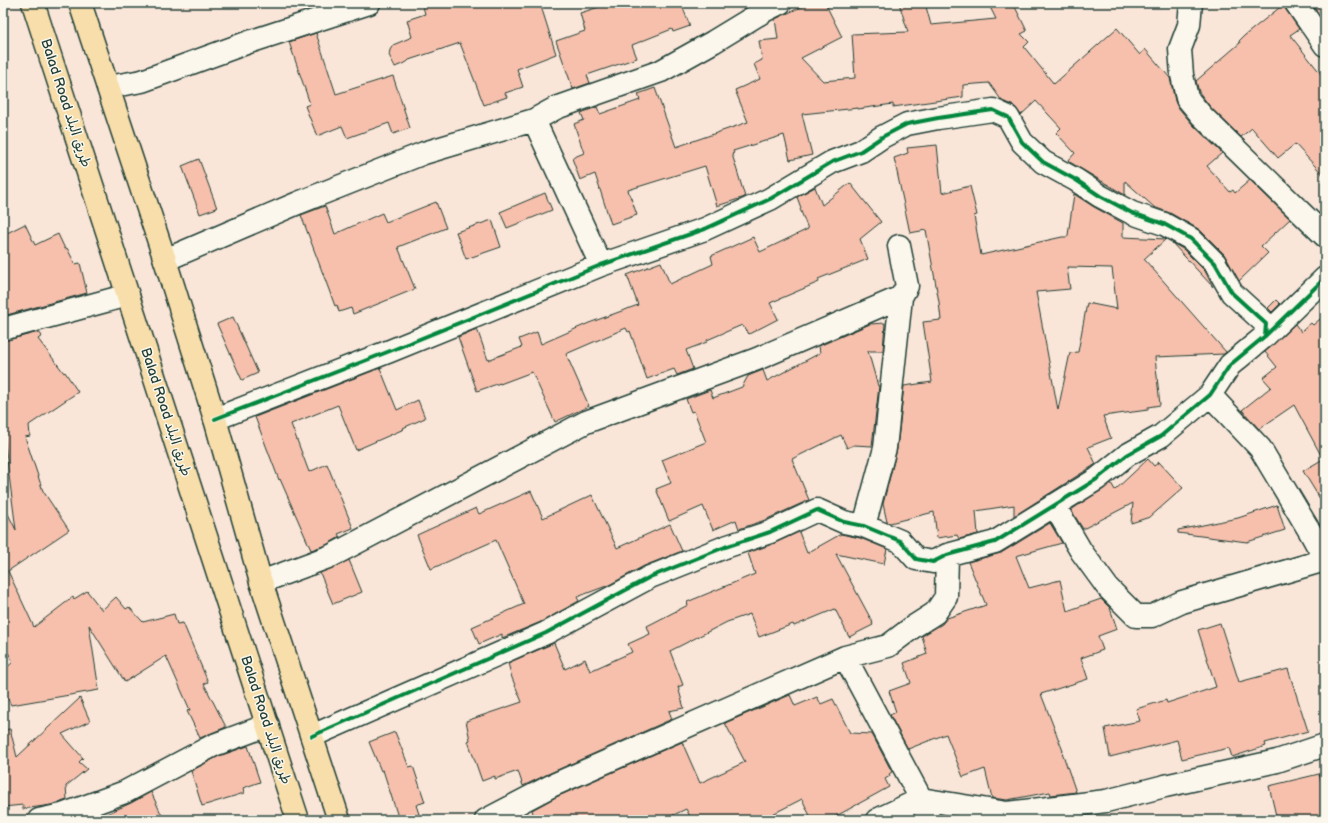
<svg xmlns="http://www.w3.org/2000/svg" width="1328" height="823" font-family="'Balsamiq Sans','Playpen Sans Arabic',sans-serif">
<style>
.building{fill:#f7c0ac;stroke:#1f3d34;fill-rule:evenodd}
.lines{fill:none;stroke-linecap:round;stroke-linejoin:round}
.street-casing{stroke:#1f3d34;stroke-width:25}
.highway-casing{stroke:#1f3d34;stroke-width:25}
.street{stroke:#fbf7ec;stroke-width:22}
.highway{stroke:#f8deab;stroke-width:22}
.cycleway-casing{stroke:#fbf7ec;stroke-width:6}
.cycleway{stroke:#00873e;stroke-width:4}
.labels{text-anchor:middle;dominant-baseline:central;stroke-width:3;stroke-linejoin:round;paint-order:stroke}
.street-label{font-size:14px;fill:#1f3d34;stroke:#fbf7ec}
</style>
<rect width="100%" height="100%" fill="#fae6d9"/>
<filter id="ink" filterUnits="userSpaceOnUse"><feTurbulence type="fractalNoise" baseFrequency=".025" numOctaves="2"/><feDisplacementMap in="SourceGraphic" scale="8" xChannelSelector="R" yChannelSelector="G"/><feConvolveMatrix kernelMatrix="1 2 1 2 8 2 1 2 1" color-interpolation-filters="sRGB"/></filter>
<g filter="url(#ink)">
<path class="building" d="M422,3h118l16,51 -39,15 6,18 -18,6 2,4 -23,8 -24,-62 -51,17 -2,2 -12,5 -6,-12 1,-5 3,-5 19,-8 -5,-17 18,-6z
M598,3h83l9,23 -17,6 -1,-3 -40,16 5,13 -50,17 3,8 -17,6 -17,-48 29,-10 -5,-18 19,-6z
M810,3h15l17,34 -41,21 22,23 32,-3 -3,-44 56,-2 -9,-29h26l6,22 65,-6 -8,-16h25l14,28 -6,3 8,8 -5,5 30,37 63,-56 23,27 5,-6 25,29 5,23 2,5 16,19 29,28 -15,13 23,26 3,-2 2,3 15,-13 40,39 -29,27 7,7 -29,28 -15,-27 -24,-24 -30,-17 -16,-6 -29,-26v14l-57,-34 7,-8 -19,-20 5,-5 -25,-27 -15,14 -7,-9 -12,-5 -13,-18 -26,2v12l-70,10v-3l-35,5v-1l-56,6 10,41 -22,5 -6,-25 -51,16 1,2 -2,1 13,43 -28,9 -12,-40 -77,24 9,25 -26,9 -16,-50 -15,6 -8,-22 12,-5 -10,-29 10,-4 -3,-7 16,-6 3,7 40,-14 -2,-6 17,-6 21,59 72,-25 -13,-32 25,-11 -6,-15 8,-4 -3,-19 19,-2 -3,-20z
M1311,3h14v4l-7,6z
M1284,4l2,6 13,19 -9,6 35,44v98l-30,-33 -17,14 -26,-30 -11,9 -30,-29 -12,-16 -3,-11 44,-38 -1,-2 5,-5z
M316,33l20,61 57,-18 17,52 -17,6 -4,-11 -42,15 -5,-12 -25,10 -12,-30 5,-2 -21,-62z
M937,145l5,48 28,-7 7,29 -3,1 7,39 81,-18h5l1,-2 6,-41 20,13 29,16v14l43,2 -22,20 82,93 -2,2 -69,3 5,48 -12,2v3l-45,6 8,22 -23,9 8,17 -82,52v-11l-38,6 2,23 -19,5 -2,-4 -20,3 -3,-26 -44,11 -3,-1 -4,-18 14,-55 7,-63 28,-4 -9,-60 18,-2 -2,-18 -13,-72 -16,3 -16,-75 14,-5 -1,-5zM1067,267l45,1 5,41 -30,-6 -9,49 -8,1 -12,57 -22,-118 34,-3z
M199,159l18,49 -17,6 -18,-48z
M850,183l31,39 -21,17 8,20 -50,20 1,3 -49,21 8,16 -29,15 -7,-9 -35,15v2l-21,8 7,19 -16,6 -3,-6 -27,10 -17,-48 -2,1 -2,-4 -60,26 23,52 -34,16 -23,-50 -32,12v-1l-23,8 -19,-54 19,-8 11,31 34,-13 -3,-8 18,-7 4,12 48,-21 49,-18 -11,-30 34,-13 9,22 43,-20 -2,-8 42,-19 7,15 48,-23 -8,-20 1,-1 -4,-11 18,-10 7,18z
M545,193l7,17 -45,18 -7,-16z
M436,202l10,26 -48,19 17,42 -62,25 -2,-6 -12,4 -2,-7 -2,1 -34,-91 24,-9 10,28 47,-21 4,9z
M492,220l9,27 -35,12 -10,-27z
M25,224l10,21 23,-11 7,15 2,-1 8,16 5,-1 7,30 -84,23v-81z
M1172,243l11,6 22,22 8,16z
M1276,300l4,4 -8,8 -4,-4z
M1325,315v192l-22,-36 20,-12 -29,-54 -35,24 -17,-19 29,-23 -8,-9 14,-11 -12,-15 30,-28 6,8 10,-9 2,2z
M233,317l25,56 -16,7 -25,-56z
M885,323l-2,28h-15l10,35h1l-7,60 -18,-1 -7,3 -6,-13 -49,24 17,41 -44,20 -26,9 -3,-9 -23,10 -10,-24 -34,15 -13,-32 15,-6 -9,-23 44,-18 -12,-31 -3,1 -5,-13 24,-9 3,8 29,-11 6,-11 15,-6 4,11 53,-28 -1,-7 51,-22z
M39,332l3,4 -4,3 26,34 1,-1 13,20 -49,33 1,11 -5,1 18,54 26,39 -61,41 26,56 39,-30 1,2 13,-8 15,19 14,-13 10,12 3,-2 14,15 31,-8 3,10 6,-1 25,59 -4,2 22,43 -26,11 -13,-27 3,-1 -24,-54 -41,26 -36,-57 10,65 -88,15 -8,-16v-18l10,-9 -10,-19v-139l13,26 -13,-102v-87z
M380,368l17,42 21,-10 7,18 -22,10 1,1 -48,21 -18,-45 -47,19 18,48 18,-8 26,64 -15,6 2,3 -14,8 -15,5 -31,-71 -1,1 -24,-63z
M1148,459l6,7 5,-4 24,26 -33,29 -19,6 2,-20 -50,26 -12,-19 40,-27 4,7z
M531,491l12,27 49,-23 25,53 53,-24 12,27 -38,15 -35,19 -32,12 2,4 -38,21 -39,16v-4l-23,10 -7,-17 52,-23 -28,-64 -65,29 -14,-34 59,-27 3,6z
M1277,505l8,25 -38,12 -69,-9v-3l60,-12z
M1050,523l12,20 -46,13 13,32 31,-8 7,31 34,-12 9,9 7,21 -19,7 5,14 -22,8 7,21 -47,15 22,57 -1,1 14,40 -25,3 -1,-3 -43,8 -15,-2 -7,-29 -22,8 -17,-43 -38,15 -18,-34 6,-3 -7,-21 22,-8 -7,-20 23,-9 -5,-18 20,-12 5,-6 39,-13 -18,-43 33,-9z
M799,532l8,21 34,-19 19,4 27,11 -3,15 -48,-10 37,69h-1l1,2 -24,12 -14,-28 -41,17 -1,-2 -34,13 -9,-23 -23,8 -57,29 13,34 -5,2 6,21 -15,3 3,8 -126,56 -23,11 -5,-15 -23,8v-3l-13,5 -14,-40 2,-1 -4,-19 56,-19 -10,-24 -4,-15 46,-20 11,26 20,-10 5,12 42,-19 -4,-8 22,-10 -3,-8 41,-21 -1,-3 68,-28 -7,-21 27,-10z
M349,560l13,32 -29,12 -13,-31z
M1220,623l19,59 49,-13 20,62 -43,12 1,3 -34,11 -3,-9 -47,11 -5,-19 -67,17 -5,-29 35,-7 -4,-12 30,-9 1,3 49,-16 -18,-57z
M790,695l5,11 22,-9 4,7 12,-5 17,34 22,1 20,38 -3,2 1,2 -5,3 4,8 -60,33h-17l-10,-21 -41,21h-69l-6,-11 -23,11h-128l-3,-10 24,-13 126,-55 18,41 45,-21 -20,-39z
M80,698l10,23 -28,13 21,24 -4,4 8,7 -21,17 1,14 -16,5 -28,4v-4l-20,2v-77l7,-1 7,28z
M395,732l14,35 4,-1 12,36 -9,3 5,15h-22l-16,-50 -2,1 -12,-29z
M248,746l12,36 -17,6 1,5 -42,13 -11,-35 28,-15z
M1319,774l6,20v26h-48l-8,-34z
M151,792l13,28h-71l38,-17z"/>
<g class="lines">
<g class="street-casing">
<path id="street" d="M1191,3l-2,22 -9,24 2,26 5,23 15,18 123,120
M1296,3l29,42
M108,87l34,-6 107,-39 120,-39
M534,120l67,145
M165,260l133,-57 126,-50 110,-33 22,-12 105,-37 52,-29 51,-31 16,-8
M3,329l125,-34
M1210,395l50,53 49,82 16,29
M215,419l175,-68 211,-86 104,-36 65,-30 62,-37 29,-11 21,-14 25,-13 31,-6 55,-8 15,7 14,25 21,20 33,18 24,16 32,17 32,11 27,15 24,24 17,30 34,31 -1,12
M1054,505l27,46 27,37 28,28h16l30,-14 143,-42
M864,526l21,-78 16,-151 6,-11 -8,-40
M261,582l70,-26 255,-134 171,-63 144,-62
M845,657l76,142 -44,21
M312,736l234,-103 104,-56 75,-30 45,-15 47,-22 27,12 20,4 36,15 16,18 17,3 14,-7 48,-13 102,-63 30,-24 34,-19 49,-41 20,-30 35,-29 60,-58
M39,820l23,-5 63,-23 89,-47 54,-20
M486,820l65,-34 294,-129 43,-11 25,-19 22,-14 11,-16 1,-42
M929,820l-8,-21 86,14 99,-12 59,-15 112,-25 48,-16"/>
</g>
<g class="highway-casing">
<path id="highway" d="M33,3l265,817
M80,3l85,257 50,159 46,163 78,238"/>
</g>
<use href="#street" class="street"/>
<use href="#highway" class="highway"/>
<g class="cycleway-casing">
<path id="cycleway" d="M215,419l175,-68 211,-86 104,-36 65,-30 62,-37 29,-11 21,-14 25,-13 31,-6 55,-8 15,7 14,25 21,20 33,18 24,16 32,17 32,11 27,15 24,24 17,30 34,31 -1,12
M312,736l234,-103 104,-56 75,-30 45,-15 47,-22 27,12 20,4 36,15 16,18 17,3 14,-7 48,-13 102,-63 30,-24 34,-19 49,-41 20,-30 35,-29 60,-58"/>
</g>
<use href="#cycleway" class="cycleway"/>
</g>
</g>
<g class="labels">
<g class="street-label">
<text transform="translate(66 103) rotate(72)">Balad Road طريق البلد</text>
<text transform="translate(166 412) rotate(72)">Balad Road طريق البلد</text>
<text transform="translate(266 720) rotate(72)">Balad Road طريق البلد</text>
</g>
</g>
<rect width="1328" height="823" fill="none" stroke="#fbf7ec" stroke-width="16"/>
<rect x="8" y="8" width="1312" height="807" fill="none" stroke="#1f3d34" stroke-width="1.5" filter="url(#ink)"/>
</svg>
